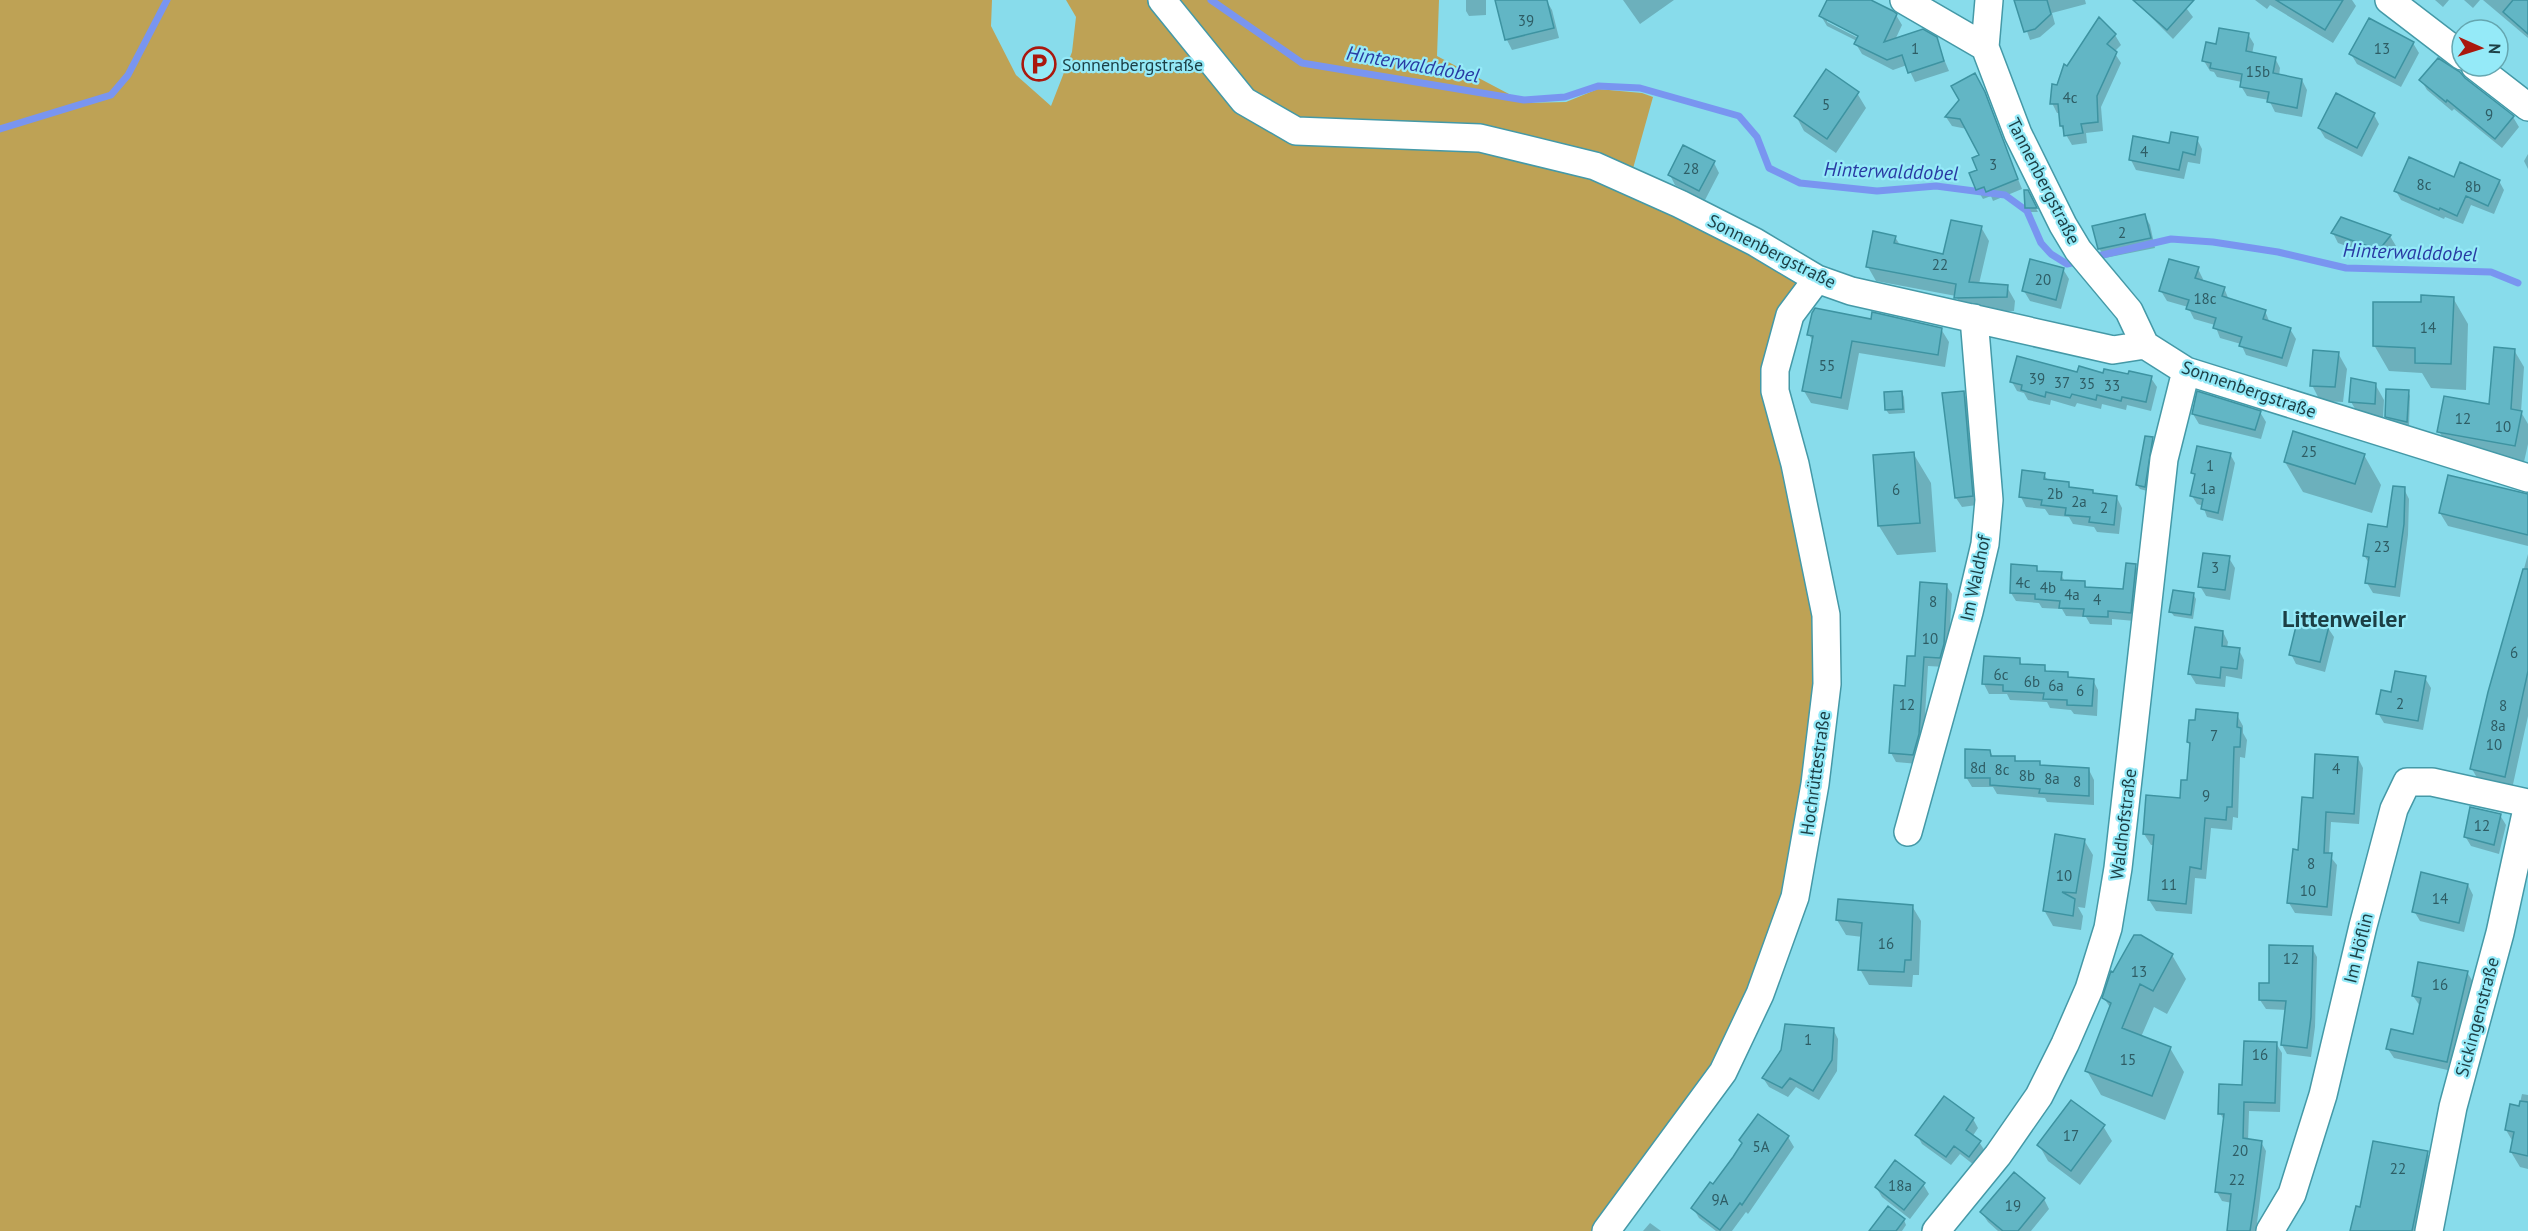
<svg xmlns="http://www.w3.org/2000/svg" width="2528" height="1231" font-family="'PT Sans',sans-serif">
<style>
.green{fill:#bea255}
.shadow{fill:#0003;fill-rule:evenodd}
.lines{fill:none;stroke-linecap:round;stroke-linejoin:round}
.stream{stroke:#7995f0;stroke-width:7}
.building{fill:#62b6c5;stroke:#3d93a1;stroke-width:1.5}
.street-casing{stroke:#4499a7;stroke-width:30}
.street{stroke:#fff;stroke-width:27}
.labels{text-anchor:middle;dominant-baseline:central;stroke-width:4.5;stroke-linejoin:round;paint-order:stroke}
.number-label{font-size:15px;fill:#2e5d65}
.poi-label{font-size:18px;fill:#1c3f45;stroke:#95eaf8;text-anchor:start}
.street-label{font-size:18px;fill:#1c3f45;stroke:#95eaf8}
.water-label{font-size:20px;font-style:italic;fill:#293ba3;stroke:#95eaf8}
.district-label{font-size:24px;font-weight:bold;fill:#1c3f45;stroke:#95eaf8}
</style>
<rect width="100%" height="100%" fill="#88dceb"/>
<path class="green" d="M0,0h992l-1,26 25,49 35,31 21,-54 4,-35 -10,-17h373l-2,56 89,47 40,-1 32,-13 44,4 11,4 -26,93 127,60 42,33 -14,21 -19,73 40,149 17,146 -30,211 -21,67 -69,141 -101,140h-1599z"/>
<path class="shadow" d="M1466,0h20v15l-17,1 -3,-5z
M1513,0h33l6,10 7,28 -47,12 -5,-10 -9,-36z
M1623,0h51l-34,24z
M1829,0h37l30,15 6,10 -7,15 40,-2 14,33 -34,11 -8,-17 -14,5 -31,-16 -6,-10 1,-3 -30,-15 -6,-10zM1827,19l39,19 -2,3 -37,-19z
M2016,0h69l1,4 -34,9 3,11 -15,13 -10,3z
M2134,0h46l13,17 -20,22z
M2255,0h97l4,6 -23,37 -63,-38 -3,4z
M2435,0h14l-6,7z
M2464,0h16l-7,8z
M2483,0h45v38z
M2248,34l6,10 -2,10 23,4 5,10 -1,8 23,4 5,10 -5,27 -27,-5 -6,-12 -22,-4 -6,-10 1,-4 -25,-5 -3,-5 -4,-1 -6,-10 13,-15z
M2115,35l6,10 -7,7 7,11 -20,44 2,24 -17,2 1,10 -15,2 -11,-19v-13h-4l-5,-10 16,-36z
M2413,43l6,10 -18,34 -44,-23 -6,-10z
M2421,80h43l49,37 6,10 -17,21 -48,-39 -2,2 -25,-21z
M1980,85l42,104 -29,12 -2,-5 -8,3 -6,-10 4,-33 -14,-27 -15,-3 -6,-9z
M1857,93l9,15 -30,45 -32,-22 -8,-15z
M2374,115l5,9 -17,33 -37,-19 -6,-10z
M2197,139l5,10 -2,15 -12,-2 -4,17 -48,-9 -5,-10 40,-16z
M2528,154v15l-4,-8z
M1714,163l5,10 -14,27 -30,-15 -5,-10z
M2499,181l5,9 -10,24 -23,-9 -8,19 -18,-7 -1,2 -43,-19 -5,-9z
M2025,192h2l11,20h-9l-3,-4z
M2145,216l5,9 5,23 -50,10 -6,-10z
M2342,219l48,17 6,10 -11,14 -47,-17 -5,-10z
M1981,227l8,14 -10,43 28,3 8,14 -1,10 -50,1 -8,-16 -80,-15 -8,-14 27,-30 5,8 44,11z
M2063,269l6,10 -8,30 -31,-8 -6,-10z
M2198,269l5,10 -1,2 22,7 5,12 36,11 5,12 20,6 6,10 -9,28 -41,-12 -5,-11 -21,-6 -5,-13 -21,-6 -6,-12 -21,-6 -6,-10z
M2453,298l15,26 -2,66 -35,-2 -9,-15 -33,-2 -15,-26 48,-41z
M1873,321l68,8 8,13 -4,25 -86,-14 -11,57 -37,-7 -7,-12 9,-49 -4,-8z
M2514,350l10,17 -3,45 7,12v20l-4,18 -76,-14 -9,-17 52,-25z
M2338,353l9,16 -4,33 -23,-1 -8,-16z
M2078,374l73,4 6,9 -6,24 -24,-6 -1,5 -24,-6 -1,5 -24,-6 -2,4 -24,-7 -1,5 -22,-5 -4,-7 -7,-2 -5,-9z
M2375,384l9,16 -1,19 -23,-2 -9,-15z
M2408,391l2,5 -1,30 -20,-5 -2,-5z
M1902,392l2,5 1,16 -16,1 -3,-4z
M1963,392l6,10 8,103 -15,2 -6,-9z
M2260,412l6,10 -5,17 -62,-15 -6,-10z
M2152,439l3,4 -8,48 -7,-2 -3,-4z
M1913,453l18,30 5,69 -39,3 -18,-29z
M2230,454l5,9 -12,58 -16,-4 -4,-11 -6,-2 -5,-8 4,-19 -3,-5z
M2364,455l17,30 -9,28 -69,-21 -18,-30z
M2044,474l4,7 20,2 3,6 46,9 5,10 -3,26 -22,-2 -3,-5 -21,-3 -4,-7 -20,-2 -4,-6 -19,-2 -5,-10z
M2404,489l5,10 -1,36 -8,62 -27,-4 -6,-10 3,-18 -6,-10 24,-26z
M2528,500v46l-80,-20 -8,-13z
M2528,554v162l-16,73 -32,-6 -8,-14 13,-57z
M2229,558l6,10 -5,32 -24,-4 -6,-10z
M2135,565l5,9 -5,47 -23,-2v6l-22,-1 -4,-7 -20,-1 -4,-7 -20,-1 -3,-5 -23,-2 -5,-8 25,-26 3,6 22,1 4,8 19,1 4,6 36,2z
M1946,585l6,9 -4,61 -3,12 -17,-1 -4,67 -6,31 -22,-2 -5,-9 15,-65z
M2193,594l3,5 -3,20 -19,-3 -3,-4z
M2328,628l6,9 -9,35 -29,-8 -5,-10z
M2223,632l5,10 -1,6 12,2 5,10 -2,19 -16,-3 -1,11 -29,-3 -6,-10z
M2019,660l4,6 21,1 4,6 19,1 3,5 23,1 5,10 -1,26 -23,-2 -3,-4 -21,-2 -3,-6 -37,-2 -3,-6h-18l-5,-10z
M2425,678l6,10 -8,42 -39,-7 -6,-10 14,-19z
M2237,715l6,11v7l4,7 -2,18 -5,-1 -2,61 -5,-1 -1,13 -21,-2 -5,51 -11,-1 -3,36 -36,-3 -7,-11 6,-55h-4l-7,-11 37,-35 8,-17 3,-34 -4,-6z
M1990,751l3,6 21,1 3,4 22,1 2,4 48,3 5,10v25l-47,-3 -2,-4 -48,-4 -4,-7h-21l-6,-10z
M2358,758l5,10 -4,56 -28,-2 -2,33 8,10 -5,51 -37,-3 -6,-10 10,-51 15,-52z
M2500,815l6,10 -7,29 -28,-8 -6,-10z
M2084,840l9,15 -8,53 -7,-1 5,9 -2,14 -28,-4 -9,-16z
M2468,885l5,10 -9,37 -44,-11 -6,-10z
M1912,906l9,15 -2,54h-6l-1,12 -43,-2 -9,-16 3,-32 -17,-2 -9,-15z
M2312,948l5,9 -2,70 -4,30 -24,-3 -5,-9 5,-35 -21,-1 -6,-9 10,-16z
M2172,955l14,24 -19,35 -13,-7 -13,30 29,11 14,24 -19,48 -64,-25 -14,-24 24,-62 -7,-11z
M2467,972l6,10 -21,89 -58,-13 -6,-9 27,-14 5,-29 -7,-10z
M1833,1029l5,10 -1,32 -18,29 -23,-13 -8,10 -19,-10 -6,-9z
M2276,1043l6,10 -2,59 -31,-1 -1,30 13,1 5,9 -10,80h-26l2,-28 -10,-2 -5,-9 8,-70 -5,-9z
M2522,1094l6,1v74l-8,-2 -9,-15 2,-10 -7,-12 13,-23z
M1945,1098l28,21 5,9 -6,9 7,5 6,9 -11,14 -14,-11 -9,11 -29,-21 -5,-9z
M2103,1126l9,15 -32,44 -32,-24 -9,-16z
M1788,1137l6,10 -46,67 -2,-2 -14,19h-16l-17,-13 -6,-10 20,-22 30,-41 -3,-5z
M2427,1153l9,15 -12,63h-73l10,-22z
M1923,1184l6,10 -19,25 -28,-22 -6,-10z
M2044,1199l5,10 -18,22h-33l-10,-9 -6,-9z
M1904,1220l2,5 -4,6h-30z
M1650,1223l11,8h-18z"/>
<g class="lines">
<path class="stream" d="M1211,0l91,63 222,37 41,-3 33,-11 42,2 99,28 18,21 12,31 31,15 77,8 59,-5 69,9 22,16 14,32 10,11 16,10 13,-3
M0,129l111,-34 17,-20 39,-75
M2094,257l77,-18 42,3 65,10 68,16 145,4 27,11"/>
</g>
<path class="building" d="M1495,0h52l7,28 -49,12z
M1827,0h44l22,11 4,3 -13,28 39,-13 14,8 7,24 -36,12 -6,-18 -15,5 -33,-16 4,-8 -39,-20z
M2014,0h33l4,14 -16,15 -11,3z
M2133,0h61l-27,30z
M2276,0h67l-18,30z
M2513,0h15v34l-25,-22z
M2099,17l17,17 -9,10 10,8 -20,44 1,26 -17,2 2,9 -19,3 -1,-10h-3l-2,-22h-8l2,-20 5,1 7,-21 3,2z
M2369,18l45,24 -19,36 -46,-24z
M2219,28l30,5 -3,18 30,6 -3,16 29,6 -5,29 -30,-6 2,-10 -29,-5 2,-13 -32,-6 1,-5 -9,-2 4,-19 10,2z
M2438,58l22,14 5,6 49,38 -19,23 -48,-39 -1,2 -27,-22z
M1826,69l33,23 -32,47 -33,-23z
M1975,73l10,19 33,87 -32,13 -2,-5 -8,3 -7,-17 8,-3 -5,-12 7,-3 -19,-36 -15,-2 14,-17 -8,-14z
M2336,93l39,20 -18,35 -39,-20z
M2171,132l27,5 -3,18 -12,-3 -4,18 -50,-10 4,-24 36,7z
M1683,145l32,16 -16,30 -31,-16z
M2409,157l45,20 6,-15 40,18 -12,26 -22,-10 -9,20 -17,-8 -1,2 -45,-19z
M2024,190h4l9,18h-12z
M2145,214l6,24 -53,11 -6,-23z
M2341,217l50,18 -12,15 -48,-17z
M1951,220l31,6 -13,56 39,3 -1,12 -53,1 2,-14 -90,-17 7,-36 23,5 -2,7 49,11z
M2030,259l34,9 -8,32 -34,-9z
M2169,259l30,8 -4,11 30,9 -3,9 44,14 -3,9 28,9 -9,30 -43,-12 3,-9 -29,-9 3,-10 -30,-9 3,-9 -30,-9z
M2421,295l33,2 -3,67 -36,-1v-15l-42,-2v-44h48z
M1815,308l56,11 1,-7 70,16 -4,27 -86,-14 -11,57 -39,-7 11,-55 -6,-1 5,-22z
M2494,347l21,2 -4,60 11,2 -7,35 -78,-14 7,-36 45,8z
M2313,350l26,2 -4,35 -25,-1z
M2017,356l60,16 2,-6 24,7 1,-4 24,5 1,-3 23,5 -6,26 -24,-5 -1,4 -24,-6 -1,5 -24,-6 -2,4 -24,-6 -1,5 -24,-7 1,-5 -12,-3z
M2351,378l25,5 -1,21 -26,-2z
M2386,389l23,1 -2,32 -22,-5z
M1902,391l1,18 -18,1 -1,-18z
M1964,391l9,105 -18,2 -13,-105z
M2197,391l64,20 -6,19 -63,-16z
M2293,431l72,23 -10,30 -71,-22z
M2145,436l8,1 -8,50 -9,-2z
M2197,446l34,7 -13,60 -17,-4 2,-10 -13,-3 5,-22 -4,-1z
M1914,452l6,71 -42,3 -5,-71z
M2022,470l23,3 -1,6 25,3v5l24,3v3l24,3 -3,29 -25,-3 1,-5 -25,-2 1,-7 -25,-3 1,-5 -23,-3z
M2448,475l80,19v41l-89,-22z
M2393,486l12,1 -1,37 -9,63 -30,-4 4,-26 -6,-1 5,-32 19,3z
M2203,553l27,3 -5,34 -27,-3z
M2126,563l10,1 -5,49 -23,-2v6l-25,-1 1,-7 -25,-1 1,-7 -25,-2v-5l-25,-1 1,-29 26,2v5l25,1 -1,8 24,1v6l38,2z
M2523,569h5v102l-23,106 -35,-8 18,-77z
M1920,582l27,2 -3,60 -4,14 -16,-1 -5,77 -6,21 -24,-2 5,-68 11,1 2,-30h8z
M2173,590l21,3 -3,22 -22,-3z
M2298,618l31,8 -9,36 -31,-7z
M2195,627l28,4 -1,15 18,2 -3,21 -16,-2 -1,11 -32,-4z
M1984,656l36,2v6l25,1v6l23,1v5l26,2 -2,27 -25,-1v-5l-24,-1 1,-6 -41,-2v-6l-21,-1z
M2395,671l31,5 -8,45 -42,-7 5,-24 10,2z
M2196,709l42,4 -1,14 4,1 -1,19h-6l-2,60h-5l-1,13 -21,-2 -4,51 -11,-2 -4,37 -38,-4 6,-65 -11,-1 3,-39 34,3 1,-18h6l3,-37 -3,-1 2,-22h6z
M1965,749l25,1 1,6h24v5h25v4l49,3v28l-50,-3 1,-4 -50,-4v-7h-25z
M2315,754l43,3 -4,57 -28,-2 -2,41h8l-5,54 -40,-4 6,-54 5,1 4,-53 11,1z
M2470,807l31,7 -7,31 -30,-8z
M2055,834l30,5 -9,54 -14,-1 13,7 -2,17 -30,-5z
M2421,872l47,12 -9,39 -47,-11z
M1838,899l75,6 -2,55h-6l-1,12 -46,-2 4,-47 -26,-3z
M2134,935h7l32,19 -20,37 -13,-7 -18,44 49,19 -19,49 -67,-25 26,-68 -9,-5 9,-27 2,1z
M2269,945l44,1 -2,71 -4,31 -26,-3 5,-44 -27,-1v-17h10z
M2418,962l50,9 -21,91 -61,-13 5,-20 22,5 8,-36 -9,-2z
M1785,1024l49,4 -2,32 -19,31 -23,-13 -8,10 -20,-10 19,-28z
M2244,1041l33,1 -2,61 -31,-1 -1,36 19,3 -7,56 -5,34h-23l4,-37 -16,-2 9,-78h-6l1,-30 23,1z
M1944,1096l30,22 -8,12 15,11 -12,16 -15,-11 -8,11 -31,-22z
M2071,1100l34,25 -34,46 -34,-26z
M2520,1101l8,1v54l-18,-4 4,-20 -9,-2 5,-26 9,2z
M1758,1114l31,22 -47,69 -2,-2 -20,27 -29,-22 19,-26 3,2 20,-27 9,-14 -3,-3z
M2373,1141l55,10 -16,80h-62l6,-25 4,1z
M1895,1160l30,23 -21,27 -29,-23z
M2014,1172l31,26 -27,33h-15l-23,-19z
M1888,1206l17,13 -9,12h-27z"/>
<g class="lines">
<g class="street-casing">
<path id="street" d="M1162,0l82,101 52,30 184,7 115,28 85,38 75,38 62,37 34,12 262,59 32,-5 41,26 342,107
M1904,0l81,47
M1989,0l-4,47 33,87 45,91 15,25 51,61 16,34
M2389,0l73,56
M2475,66l53,41
M1908,832l61,-220 16,-68 4,-44 -15,-182
M1606,1231l117,-159 37,-78 35,-97 20,-113 12,-100 -1,-69 -31,-151 -20,-73v-21l15,-55 27,-36
M1936,1231l62,-76 41,-59 26,-52 24,-55 19,-61 10,-60 46,-409 22,-88
M2270,1231l22,-37 31,-99 40,-169 31,-117 13,-27h25l96,21
M2429,1231l24,-124 47,-174 28,-129"/>
</g>
<use href="#street" class="street"/>
</g>
<defs>
<g id="parking-ring" transform="scale(1.725)"><circle r="9.5" fill="#95eaf8" stroke="#aa180e" stroke-width="1.5"/><path d="M-3.5-5.5H1a3.5 3.5 0 0 1 0 7H-1V5.5H-3.5ZM-1-3.4V-.6H.8a1.4 1.4 0 0 0 0-2.8Z" fill="#aa180e"/></g>
</defs>
<g fill-rule="evenodd">
<use href="#parking-ring" x="1039" y="64"/>
</g>
<g class="labels">
<g class="number-label">
<text x="1526" y="20">39</text>
<text x="1915" y="48">1</text>
<text x="2382" y="48">13</text>
<text x="2258" y="71">15b</text>
<text x="2070" y="97">4c</text>
<text x="1826" y="104">5</text>
<text x="2489" y="114">9</text>
<text x="2144" y="151">4</text>
<text x="1993" y="164">3</text>
<text x="1691" y="168">28</text>
<text x="2424" y="184">8c</text>
<text x="2473" y="186">8b</text>
<text x="2122" y="232">2</text>
<text x="1940" y="264">22</text>
<text x="2043" y="279">20</text>
<text x="2205" y="298">18c</text>
<text x="2428" y="327">14</text>
<text x="1827" y="365">55</text>
<text x="2037" y="378">39</text>
<text x="2062" y="382">37</text>
<text x="2087" y="383">35</text>
<text x="2112" y="385">33</text>
<text x="2463" y="418">12</text>
<text x="2503" y="426">10</text>
<text x="2309" y="451">25</text>
<text x="2210" y="465">1</text>
<text x="2208" y="488">1a</text>
<text x="1896" y="489">6</text>
<text x="2055" y="493">2b</text>
<text x="2079" y="501">2a</text>
<text x="2104" y="507">2</text>
<text x="2382" y="546">23</text>
<text x="2215" y="567">3</text>
<text x="2023" y="582">4c</text>
<text x="2048" y="587">4b</text>
<text x="2072" y="594">4a</text>
<text x="2097" y="599">4</text>
<text x="1933" y="601">8</text>
<text x="1930" y="638">10</text>
<text x="2514" y="652">6</text>
<text x="2001" y="674">6c</text>
<text x="2032" y="681">6b</text>
<text x="2056" y="685">6a</text>
<text x="2080" y="690">6</text>
<text x="2400" y="703">2</text>
<text x="1907" y="704">12</text>
<text x="2503" y="705">8</text>
<text x="2498" y="725">8a</text>
<text x="2214" y="735">7</text>
<text x="2494" y="744">10</text>
<text x="1978" y="767">8d</text>
<text x="2336" y="768">4</text>
<text x="2002" y="769">8c</text>
<text x="2027" y="775">8b</text>
<text x="2052" y="778">8a</text>
<text x="2077" y="781">8</text>
<text x="2206" y="795">9</text>
<text x="2482" y="825">12</text>
<text x="2311" y="863">8</text>
<text x="2064" y="875">10</text>
<text x="2169" y="884">11</text>
<text x="2308" y="890">10</text>
<text x="2440" y="898">14</text>
<text x="1886" y="943">16</text>
<text x="2291" y="958">12</text>
<text x="2139" y="971">13</text>
<text x="2440" y="984">16</text>
<text x="1808" y="1039">1</text>
<text x="2260" y="1054">16</text>
<text x="2128" y="1059">15</text>
<text x="2071" y="1135">17</text>
<text x="1761" y="1146">5A</text>
<text x="2240" y="1150">20</text>
<text x="2398" y="1168">22</text>
<text x="2237" y="1179">22</text>
<text x="1900" y="1185">18a</text>
<text x="1720" y="1199">9A</text>
<text x="2013" y="1205">19</text>
</g>
<g class="poi-label">
<text x="1062" y="64">Sonnenbergstraße</text>
</g>
<g class="street-label">
<text transform="translate(2044 181) rotate(63)">Tannenbergstraße</text>
<text transform="translate(1772 251) rotate(27)">Sonnenbergstraße</text>
<text transform="translate(2249 389) rotate(19)">Sonnenbergstraße</text>
<text transform="translate(1975 578) rotate(-78)">Im Waldhof</text>
<text transform="translate(1815 773) rotate(-82)">Hochrüttestraße</text>
<text transform="translate(2123 824) rotate(-83)">Waldhofstraße</text>
<text transform="translate(2358 948) rotate(-76)">Im Höflin</text>
<text transform="translate(2477 1017) rotate(-75)">Sickingenstraße</text>
</g>
<g class="water-label">
<text transform="translate(1413 64) rotate(10)">Hinterwalddobel</text>
<text transform="translate(1891 171) rotate(2)">Hinterwalddobel</text>
<text transform="translate(2410 252) rotate(2)">Hinterwalddobel</text>
</g>
<g class="district-label">
<text x="2344" y="618">Littenweiler</text>
</g>
</g>
<g transform="translate(2480 48) rotate(93)"><circle r="28" fill="#95eaf8" stroke="#65a6b0" stroke-width="1.5"/>
<path d="M0-4.5L10 22L0 15L-10 22Z" fill="#aa180e"/>
<text y="-9" font-size="16" font-weight="bold" text-anchor="middle" fill="#1c3f45">N</text>
</g>
</svg>
